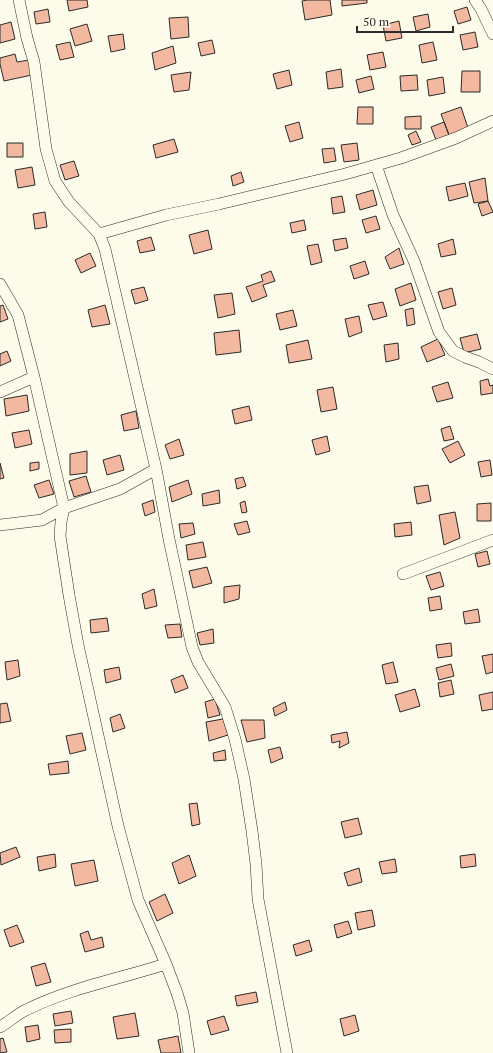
<svg xmlns="http://www.w3.org/2000/svg" width="493" height="1053" font-family="'PT Serif',serif">
<style>
.building{fill:#f2b8a0;stroke:#2b2b2b}
.lines{fill:none;stroke-linecap:round;stroke-linejoin:round}
.street-casing{stroke:#2b2b2b;stroke-width:12}
.street{stroke:#fdfbea;stroke-width:11}
</style>
<rect width="100%" height="100%" fill="#fdfbea"/>
<path class="building" d="M67,0h20l1,7 -19,4z
M307,0h23l2,15 -27,5 -3,-19z
M342,0h25v3l-25,3z
M467,7l4,13 -13,4 -4,-13z
M48,9l2,13 -14,2 -2,-12z
M428,14l2,13 -14,4 -3,-14z
M188,17l1,20 -18,2 -2,-21z
M399,21l3,17 -16,3 -3,-16z
M11,22l4,17 -15,4v-18z
M87,24l5,17 -17,5 -5,-17z
M475,32l3,15 -15,3 -3,-15z
M123,34l2,15 -14,3 -3,-16z
M212,40l3,13 -14,3 -3,-13z
M70,42l4,15 -14,3 -4,-15z
M433,42l4,18 -15,3 -3,-18z
M173,46l3,17 -21,7 -3,-17z
M383,52l3,15 -16,3 -3,-15z
M15,54l2,8 12,-2 3,15 -28,6 -4,-17v-6z
M341,69l2,18 -15,2 -2,-17z
M289,70l3,15 -15,4 -4,-15z
M462,71h18v21h-19z
M191,72l-2,18 -15,2 -3,-17z
M417,75l1,15 -17,1 -1,-15z
M371,76l3,13 -15,4 -3,-13z
M443,77l2,16 -16,3 -2,-16z
M358,107h15v17h-16z
M461,107l7,21 -19,7 -8,-21z
M421,116v13h-16v-12z
M299,122l4,16 -13,4 -5,-16z
M444,122l5,13 -13,5 -5,-13z
M416,131l5,11 -9,3 -4,-10z
M174,139l4,13 -22,6 -3,-13z
M7,143h16v14h-16z
M357,143l2,17 -15,2 -3,-17z
M334,148l2,13 -12,2 -2,-14z
M74,161l5,15 -14,4 -5,-15z
M32,167l3,18 -17,3 -3,-18z
M241,172l3,10 -11,4 -2,-10z
M485,178l3,23 -14,2 -5,-21z
M465,183l3,13 -19,5 -3,-14z
M373,190l4,15 -17,5 -4,-15z
M342,196l3,16 -12,2 -2,-16z
M488,201l5,11 -11,4 -4,-12z
M45,212l2,15 -12,2 -2,-15z
M376,216l4,13 -14,4 -4,-13z
M304,220l2,10 -14,3 -2,-10z
M208,230l4,19 -18,5 -5,-19z
M151,237l4,13 -15,3 -3,-12z
M346,238l2,10 -13,3 -2,-11z
M453,239l3,15 -15,3 -3,-13z
M318,244l4,18 -11,3 -4,-19z
M399,248l5,16 -14,5 -5,-12z
M90,253l6,13 -15,7 -6,-13z
M365,261l4,13 -15,5 -4,-13z
M271,271l4,10 -12,4 4,11 -15,6 -6,-15 17,-6 -2,-6z
M411,283l5,17 -16,6 -5,-17z
M144,287l4,13 -13,4 -4,-14z
M452,288l4,17 -13,4 -5,-17z
M232,293l3,21 -17,4 -4,-23z
M383,302l4,14 -14,4 -5,-15z
M3,305l5,14 -8,3v-16z
M105,305l5,19 -18,3 -4,-17z
M413,308l2,16 -8,2 -2,-16z
M293,310l4,16 -17,4 -4,-16z
M359,316l3,16 -13,5 -4,-18z
M239,330l2,22 -25,3 -2,-22z
M477,334l4,15 -17,4 -4,-15z
M438,339l7,16 -18,7 -6,-15z
M308,340l4,19 -23,4 -3,-18z
M398,343l1,16 -13,3 -2,-17z
M7,351l4,10 -11,5v-12z
M488,379l2,7 3,-1v8l-12,2 -1,-14z
M448,382l5,16 -16,4 -5,-15z
M333,387l4,22 -16,3 -4,-22z
M27,395l2,16 -23,5 -2,-17z
M249,406l3,14 -17,4 -3,-14z
M136,411l3,17 -15,3 -3,-16z
M450,426l4,13 -10,2 -3,-12z
M29,430l3,14 -17,4 -3,-15z
M327,436l3,15 -14,4 -4,-15z
M179,439l5,16 -14,4 -5,-14z
M458,441l7,14 -15,8 -8,-14z
M87,451v22l-17,2v-21z
M120,455l4,15 -17,5 -4,-15z
M490,460l2,15 -11,2 -3,-15z
M39,462v7l-9,2v-8z
M0,463l4,15 -4,1z
M86,476l5,16 -17,5 -5,-16z
M243,477l3,9 -9,3 -2,-10z
M49,480l5,14 -15,4 -5,-13z
M188,480l4,14 -20,8 -3,-15z
M428,485l3,16 -14,3 -3,-17z
M219,490l1,13 -17,3 -1,-12z
M153,500l2,12 -10,4 -3,-12z
M245,501l2,11 -5,1 -2,-10z
M491,503v18h-14v-17z
M455,512l5,26 -16,7 -5,-30z
M247,521l3,11 -12,3 -4,-11z
M411,522l1,13 -17,2 -1,-13z
M193,523l2,11 -14,4 -2,-14z
M203,542l3,15 -18,3 -2,-15z
M487,551l3,13 -12,3 -3,-13z
M207,567l5,16 -19,5 -4,-17z
M440,572l4,14 -13,4 -5,-14z
M240,585l-1,14 -15,4v-16z
M154,589l3,17 -12,3 -3,-15z
M440,596l2,13 -12,2 -2,-13z
M478,609l2,13 -15,2 -2,-12z
M107,618l2,13 -18,2 -1,-13z
M180,624l2,13 -14,1 -3,-13z
M213,629l1,14 -14,2 -3,-12z
M451,643l1,13 -14,2 -2,-13z
M493,654v18l-7,2 -4,-18z
M18,660l2,16 -13,4 -2,-18z
M393,662l5,20 -12,2 -4,-19z
M451,664l3,12 -15,4 -3,-12z
M119,667l2,12 -15,4 -2,-13z
M183,675l5,13 -13,5 -4,-13z
M451,680l3,14 -14,3 -2,-14z
M415,689l5,17 -20,6 -5,-17z
M493,692v17l-11,2 -3,-16z
M215,699l5,16 -12,3 -3,-16z
M285,702l2,8 -12,6 -2,-8z
M7,703l4,18 -11,2v-19z
M120,714l5,14 -12,4 -3,-14z
M223,719l5,16 -19,6 -3,-19z
M241,720h23l1,18 -18,4z
M347,732l2,11 -10,5 1,-7 -8,2 -1,-8z
M82,733l4,17 -16,4 -4,-18z
M280,747l3,11 -12,5 -3,-13z
M225,750l1,10 -12,1 -1,-8z
M68,761l1,12 -19,2 -2,-11z
M197,803l3,21 -8,2 -3,-22z
M358,818l4,16 -17,4 -4,-16z
M16,847l4,10 -19,8 -1,-12z
M55,854l1,13 -17,4 -2,-14z
M475,854l1,12 -15,2 -1,-12z
M189,855l7,21 -17,8 -7,-21z
M395,859l2,13 -15,2 -3,-12z
M94,860l4,21 -23,5 -4,-22z
M359,868l3,14 -14,4 -4,-13z
M165,894l8,19 -16,8 -8,-19z
M372,910l3,16 -17,4 -3,-17z
M348,921l4,12 -15,5 -3,-13z
M17,925l7,17 -14,5 -6,-17z
M88,931l3,9 11,-3 2,10 -19,5 -5,-18z
M309,940l3,11 -16,5 -3,-11z
M45,963l6,19 -15,4 -5,-19z
M256,992l2,10 -21,4 -2,-10z
M71,1011l2,12 -18,3 -2,-12z
M135,1013l4,23 -22,3 -4,-22z
M355,1015l4,16 -15,5 -4,-17z
M224,1016l5,14 -18,5 -4,-14z
M38,1025l2,14 -13,3 -2,-15z
M71,1029v13l-16,1 -1,-13z
M178,1036l3,17h-20l-3,-13z
M3,1038l4,14 -7,1v-14z"/>
<g class="lines">
<g class="street-casing">
<path id="street" d="M475,0l6,9 12,25
M376,165l17,50 21,46 25,71 14,19 12,6 14,5 14,7
M99,234l67,-19 53,-11 126,-30 56,-16 55,-20 37,-17
M0,284l18,31 16,62 30,131 -3,14 -1,14 9,59 9,50 40,181 20,74 28,64 11,29 6,20 6,40
M0,392l34,-15
M156,469l13,70 23,108 6,15 27,45 10,32 9,40 8,52 4,33 2,35 29,154
M0,525l42,-5 22,-12 56,-19 36,-20 -51,-220 -6,-15 -30,-32 -14,-21 -9,-32 -12,-87 -7,-24 -8,-38
M403,574l90,-34
M0,1027c9,-5 17,-13 26,-17 44,-22 93,-31 140,-46"/>
</g>
<use href="#street" class="street"/>
</g>
<path d="M357 26v6h96v-6" fill="none" stroke="#2b2b2b" stroke-width="2"/>
<text x="363" y="26" font-size="12" fill="#2b2b2b" stroke="#fdfbea" stroke-width="3" paint-order="stroke">50 m</text>
</svg>
